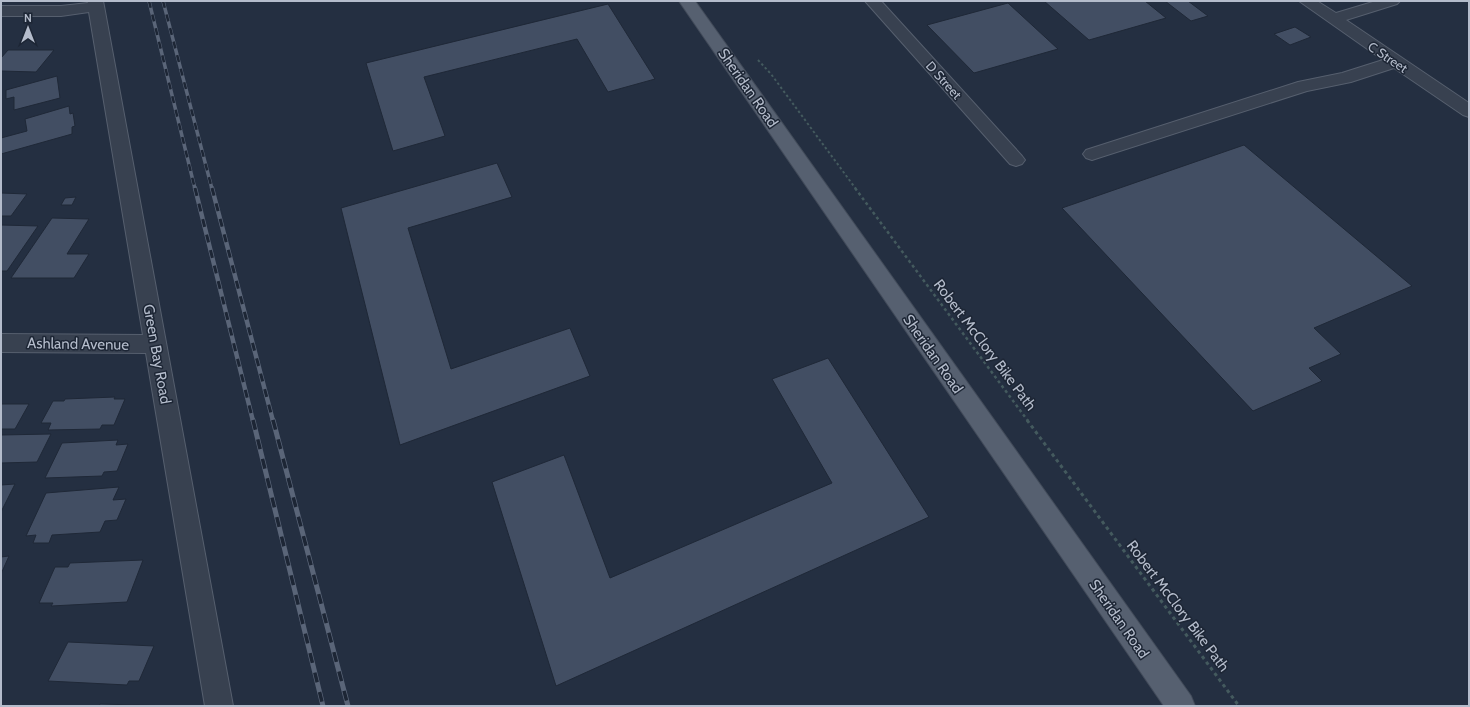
<svg xmlns="http://www.w3.org/2000/svg" width="1470" height="707" font-family="Cabin,sans-serif">
<style>
.building{fill:#424e63;stroke:#1f2837}
.lines{fill:none;stroke-linecap:round;stroke-linejoin:round}
.minor-casing{stroke:#565f6e;stroke-width:2}
.major-casing{stroke:#414a59;stroke-width:2}
.path-far2{stroke:#445a5e;stroke-width:2;stroke-dasharray:2.5 2.5;stroke-linecap:butt}
.path-far1{stroke:#445a5e;stroke-width:2.5;stroke-dasharray:3 3;stroke-linecap:butt}
.path{stroke:#445a5e;stroke-width:3;stroke-dasharray:3.5 3.5;stroke-linecap:butt}
.minor{fill:#384150;fill-rule:evenodd}
.major{fill:#566070;fill-rule:evenodd}
.rail-far2-casing{stroke:#5a6578;stroke-width:3.5}
.rail-far1-casing{stroke:#5a6578;stroke-width:4.5}
.rail-casing{stroke:#5a6578;stroke-width:5}
.rail-far2{stroke:#1d2635;stroke-width:2.5;stroke-dasharray:7;stroke-linecap:butt}
.rail-far1{stroke:#1d2635;stroke-width:3;stroke-dasharray:8;stroke-linecap:butt}
.rail{stroke:#1d2635;stroke-width:3.5;stroke-dasharray:10;stroke-linecap:butt}
.labels{text-anchor:middle;dominant-baseline:central;stroke-width:3;stroke-linejoin:round;paint-order:stroke}
.far-street-label{font-size:13px;fill:#b4bccb;stroke:#1d2635}
.street-label{font-size:15px;fill:#b4bccb;stroke:#1d2635}
</style>
<rect width="100%" height="100%" fill="#242f41"/>
<path class="building" d="M1044,1h101l21,17 -77,22z
M1165,1h23l20,15 -17,5z
M1008,3l50,46 -84,24 -47,-48z
M608,4l47,75 -47,13 -31,-53 -153,38 21,59 -52,15 -27,-88z
M1295,27l16,10 -21,8 -16,-11z
M8,50h46l-18,22 -35,-1v-13z
M57,76l3,22 -46,12v-13l-8,2v-9z
M69,106l1,8 3,-1 2,13 -3,1v7l-71,20v-16l26,-7 -2,-12z
M1244,145l168,141 -98,42 27,26 -32,14 13,13 -69,30 -191,-203z
M497,163l15,34 -104,31 43,141 119,-41 20,48 -190,69 -59,-237z
M1,193l26,1 -16,22h-10z
M76,197l-4,8h-11l4,-7z
M52,218l37,1 -22,35h22l-15,24h-63z
M1,225l37,1 -31,45h-6z
M828,358l101,159 -373,169 -64,-204 72,-27 46,123 222,-95 -60,-104z
M115,397l-1,2h11l-11,26h-12l-2,4 -52,1 3,-7h-10l12,-22h11l1,-2z
M1,404h28l-14,25h-14z
M51,434l-14,28 -36,1v-28z
M118,440l-2,5 12,-1 -11,27 -13,1 -2,4 -57,2 17,-35z
M15,484l-14,28v-27z
M119,487l-6,13 13,-1 -9,21 -12,1 -5,11 -48,3 -3,8h-16l3,-8 -10,1 20,-43z
M9,556l-8,18v-17z
M143,560l-16,42 -76,4 2,-3h-14l16,-36h13l2,-4z
M68,642l86,4 -15,35h-10l-2,4 -79,-4z
M100,704l73,2h-74z"/>
<g class="lines">
<g class="minor-casing">
<path id="minor" d="M87,1h16l1,5 129,700h-28l-59,-353 -145,-1v-18l142,1 -54,-323 -28,4h-60v-10h60l27,-3z
M865,1h16l141,155 3,4 -3,4 -6,2 -6,-2z
M1299,1h18l19,12 40,-12h24l-3,3 -51,16 123,83v14l-6,-2 -69,-47 -43,14 -44,9 -209,67 -6,2 -6,-2 -3,-4 3,-4 212,-68 44,-9 41,-13z"/>
</g>
<g class="major-casing">
<path id="major" d="M679,1h16l496,695 4,10h-31z"/>
</g>
<path class="path-far2" d="M758,60l13,14 85,115"/>
<path class="path-far1" d="M855,188l173,233"/>
<path class="path" d="M1027,420l212,286"/>
<use href="#minor" class="minor"/>
<use href="#major" class="major"/>
<g class="rail-far2-casing">
<path id="rail-far2" d="M149,1l46,188
M163,1l49,188"/>
</g>
<g class="rail-far1-casing">
<path id="rail-far1" d="M195,188l58,233
M212,188l61,233"/>
</g>
<g class="rail-casing">
<path id="rail" d="M253,420l70,286
M273,420l75,286"/>
</g>
<use href="#rail-far2" class="rail-far2"/>
<use href="#rail-far1" class="rail-far1"/>
<use href="#rail" class="rail"/>
</g>
<g class="labels">
<g class="far-street-label">
<text transform="translate(1388 57) rotate(34)">C Street</text>
<text transform="translate(944 80) rotate(48)">D Street</text>
</g>
<g class="street-label">
<text transform="translate(748 88) rotate(55)">Sheridan Road</text>
<text transform="translate(78 344) rotate(1)">Ashland Avenue</text>
<text transform="translate(985 345) rotate(53)">Robert McClory Bike Path</text>
<text transform="translate(157 354) rotate(80)">Green Bay Road</text>
<text transform="translate(933 354) rotate(55)">Sheridan Road</text>
<text transform="translate(1178 606) rotate(53)">Robert McClory Bike Path</text>
<text transform="translate(1119 619) rotate(55)">Sheridan Road</text>
</g>
</g>
<rect width="1470" height="707" fill="none" stroke="#b4bccb" stroke-width="4"/>
<g transform="translate(28 28)" stroke="#1d2635" stroke-width="3" paint-order="stroke">
<path d="M0-3L7 15L0 10L-7 15Z" fill="#b4bccb"/>
<text y="-6" font-size="11" font-weight="bold" text-anchor="middle" fill="#b4bccb">N</text>
</g>
</svg>
